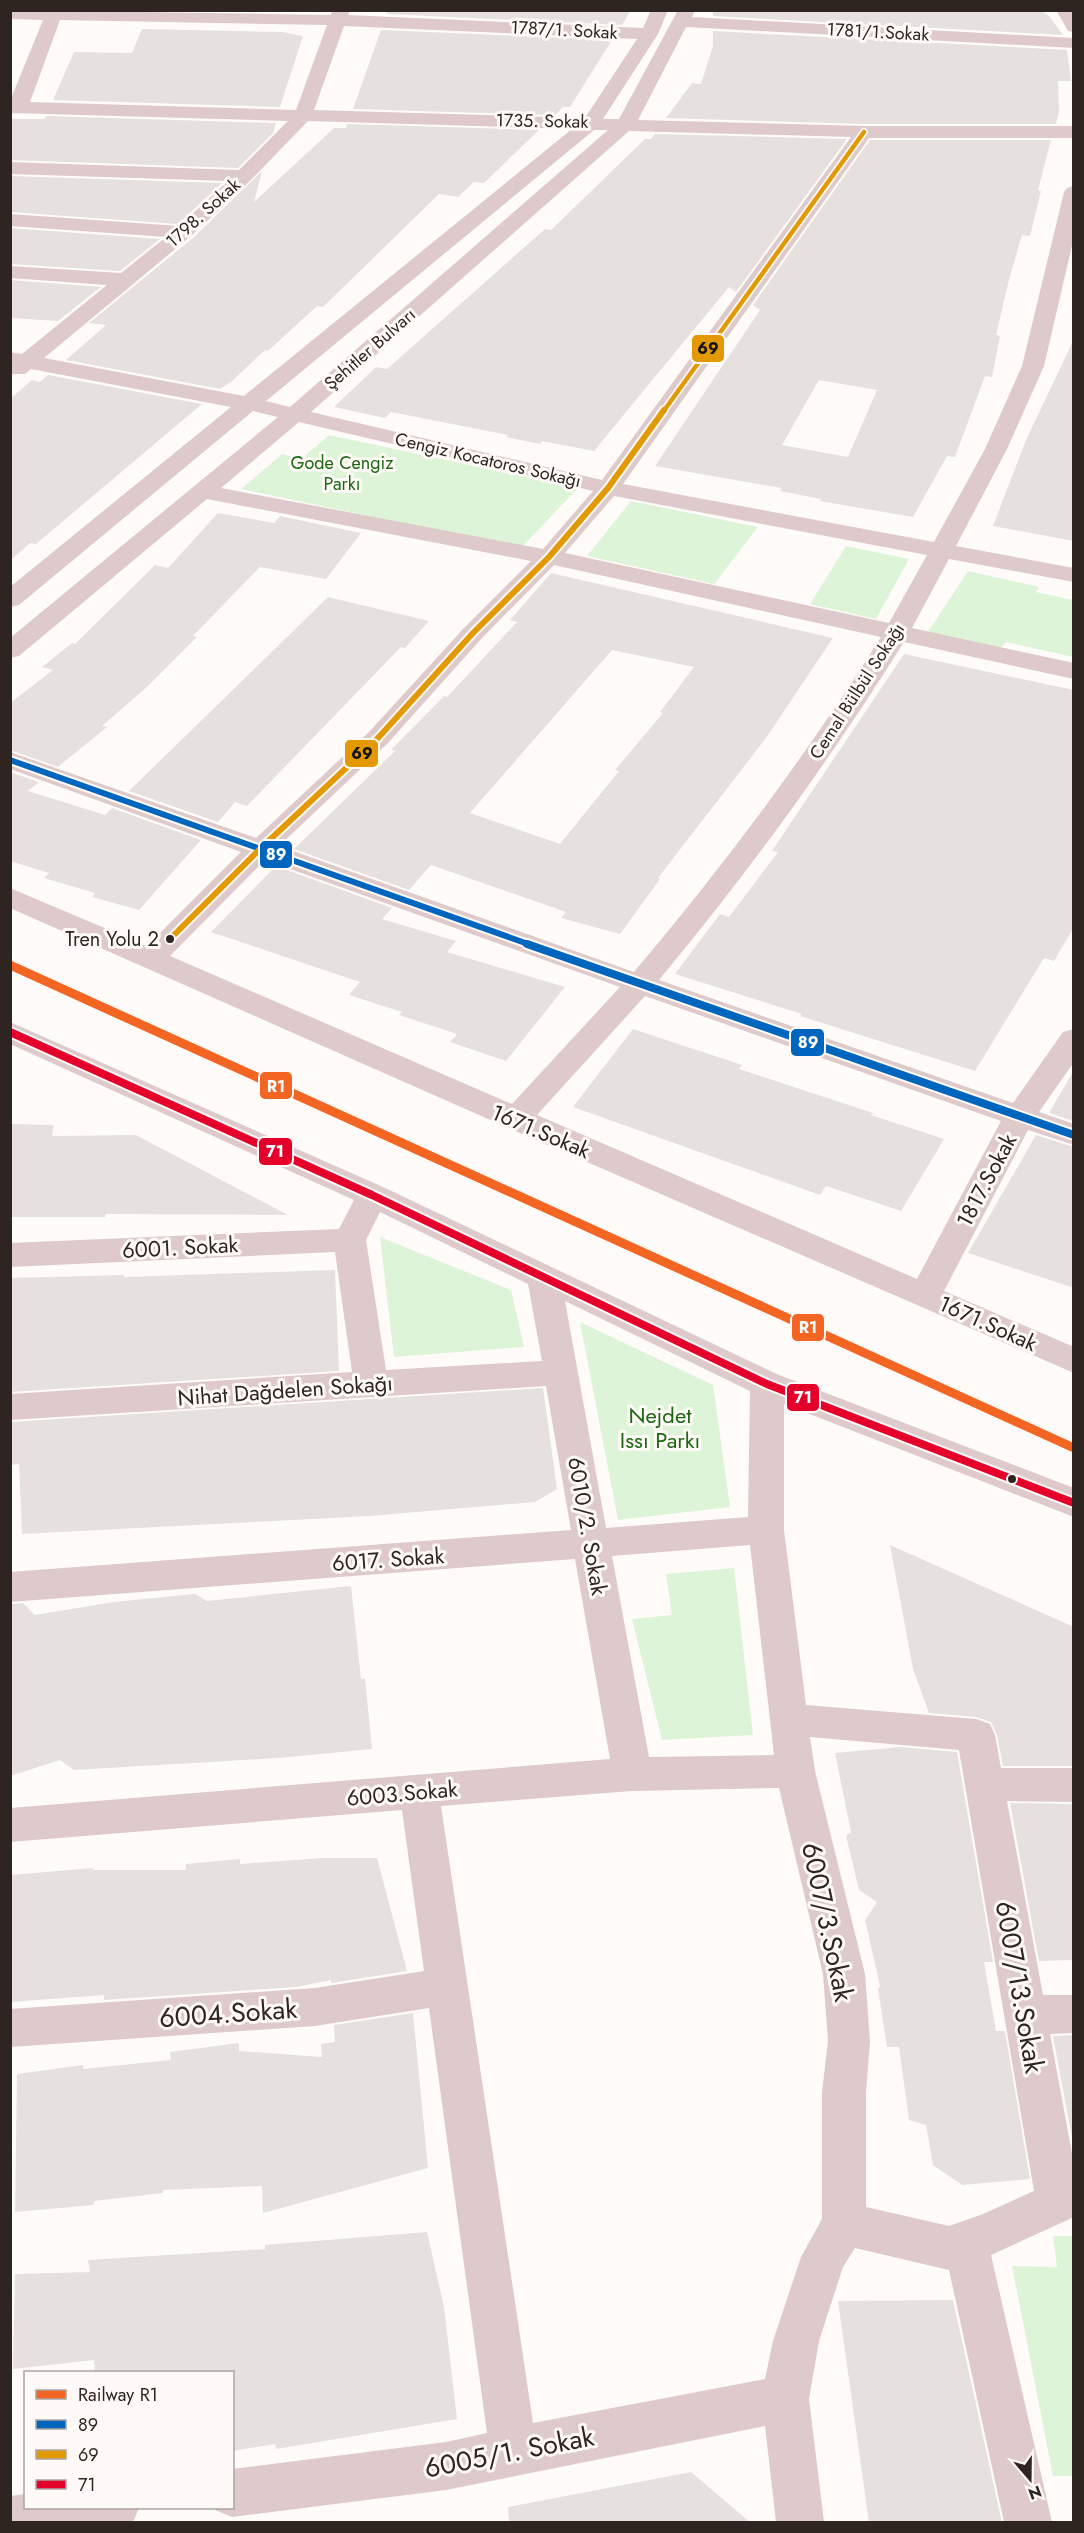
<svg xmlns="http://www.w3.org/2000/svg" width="1084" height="2533" font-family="Jost,sans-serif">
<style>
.green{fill:#def4d9}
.building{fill:#e6e1de;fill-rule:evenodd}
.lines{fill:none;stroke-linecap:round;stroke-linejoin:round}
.minor{fill:#decaca;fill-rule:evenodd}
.bus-1-far1-casing{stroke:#fffaf8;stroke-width:10}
.bus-1-casing{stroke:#fffaf8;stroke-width:12}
.bus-2-far1-casing{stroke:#fffaf8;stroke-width:8}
.bus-2-casing{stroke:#fffaf8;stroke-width:10}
.bus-3-casing{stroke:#fffaf8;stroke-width:12}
.bus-1-far1{stroke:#0065bd;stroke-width:6}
.bus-1{stroke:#0065bd;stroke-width:8}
.bus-2-far1{stroke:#e39903;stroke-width:4.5}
.bus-2{stroke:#e39903;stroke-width:6}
.bus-3{stroke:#e4002b;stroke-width:8}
.rail-1-casing{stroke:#fffaf8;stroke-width:14}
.rail-1{stroke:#f26522;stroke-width:9}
.bus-dot{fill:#2e2521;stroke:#fffaf8;stroke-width:2}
.labels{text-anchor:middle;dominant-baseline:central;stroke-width:6;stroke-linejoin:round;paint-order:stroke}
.far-street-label{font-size:18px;fill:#2e2521;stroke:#fffaf8}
.far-park-label{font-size:18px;fill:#1b6911;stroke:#fffaf8}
.bus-label{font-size:20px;fill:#2e2521;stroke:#fffaf8;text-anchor:end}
.street-label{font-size:22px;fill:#2e2521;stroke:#fffaf8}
.park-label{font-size:22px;fill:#1b6911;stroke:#fffaf8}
.near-street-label{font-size:27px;fill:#2e2521;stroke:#fffaf8}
.line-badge{stroke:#fffaf8;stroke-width:2}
.badge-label{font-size:16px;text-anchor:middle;font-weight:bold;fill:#fff}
.pale-badge-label{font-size:16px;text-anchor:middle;font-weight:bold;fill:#111}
</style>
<rect width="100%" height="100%" fill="#fefbf9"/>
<path class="green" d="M329,435l249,53 -57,60 -280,-59 41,-35 19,5z
M631,501l127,26 -44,57 -127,-28z
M846,546l63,13 -33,60 -66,-15z
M968,571l71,16 -3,5 37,8v57l-67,-15 -5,6 -73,-16z
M380,1237l131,53 13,57 -130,10z
M580,1322l133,63 17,122 -112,13z
M734,1568l19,167 -91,5 -30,-121 40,-4 -6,-41z
M1053,2236h20v240h-20l-41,-210 45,1z"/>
<path class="building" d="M388,10h243l-9,15 -235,-11z
M713,10h327l9,6 14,19 -350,-19z
M142,29l140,3 21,4 -23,71 -227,-7 21,-48 58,1z
M381,30l231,10 -42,67h-7l-8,8 -202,-6z
M713,31l354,19 4,31h-13l1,30 -3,13h-192l-198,-6 26,-35 9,1 12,-38z
M46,116l230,7 -3,10 -35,35 -228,-8v-41h35z
M347,124l192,6 -55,53 -10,-1 -16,15 -19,-3 -116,113 -6,-1 -49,45 -3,-1 -34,32 -11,7 -154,-29 40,-35 -17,-2 104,-85 69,-67 -8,31 80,-74h12z
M655,134l192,5 -111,153 -7,-5 -135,164 -52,-10 -2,3 -34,-7 2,-2 -117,-23 -6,6 -51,-11 42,-40 11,2 158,-140 6,1 94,-91h6z
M870,140h181l-13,50 3,1 -11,45 -8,-1 -13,45 -13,55 4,1 -8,41 -7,-1 -30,81 -8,-1 -34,61 -93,-16 1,-2 -41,-8 2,-3 -127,-22 105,-156 -7,-5zM819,380l58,10 -29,67 -66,-12z
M10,176l212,7 -44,41 -168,-12z
M10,228l150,11 -40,32 -110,-7z
M10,280l91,7 -43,34 -48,-3z
M1074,339v202l-81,-15 33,-86z
M48,375l154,29 -166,140 -6,-1 -20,18v-162l22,-19 8,2z
M218,513l56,10 6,-7 81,17 -35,46 -66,-12 -67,69 4,1 -50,50 -45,39 5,1 -49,40 -48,-17v-47l43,-33 -11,-3 30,-24 3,1 80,-79 13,3z
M551,573l282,65 -67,100 -108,140 2,1 -40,55 -59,-16 5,-6 -135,-47 -22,25 -115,-41 101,-98 -4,-1 53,-54 3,1 70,-75 -7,-2zM612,650l82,17 -34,45 3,1 -48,57 4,1 -59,73 -90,-31z
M328,597l101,24 -24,27 -4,-1 -154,159 -12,-4 -17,20 -89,-31z
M904,654l170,36v237l-20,34 -10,-3 -69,113 -175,-55 2,-2 -127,-40 45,-60 9,3 49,-65 -6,-1z
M10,772l29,10 -11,9 77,24 7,-7 89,32 -62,70 -47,-13 3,-4 -51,-15 5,-5 -39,-12z
M276,866l116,42 -10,11 74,22 -9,11 118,35 -59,74 -56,-19 7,-8 -58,-19 3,-3 -53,-17 11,-13 -149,-50z
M633,1029l109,36 -3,4 134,44 -2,2 73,24 -43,72 -75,-25 -6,9 -247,-88z
M1074,1070v51l-25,-8z
M10,1124l44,1 -2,11 84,-1 152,80 -182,-1 -1,3h-95z
M1036,1135l38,12v141l-106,-35z
M335,1270l4,101 -329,21v-114l114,-3v2z
M543,1388l14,101 -22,13 -165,14 -348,18 -3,-70 -9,1v-43z
M890,1545l184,82v139h-71l-6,-31 -6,-13 -15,-5 -47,-4 -16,-44z
M351,1586l10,93 4,-1 7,71 -93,9 -205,12 -14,-10 -50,16v-172l13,-1 12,12 79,-13 81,-8 12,7z
M900,1747l57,5 36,210h-9l12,69h9l25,148 -68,6 -29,-20 -7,-40 -17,-5 -10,-73h-12l-9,-58 2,-3 -15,-66 12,-18 -18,-12 -13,-54 5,-4 -16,-79z
M1010,1803l64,1v156l-35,1z
M323,1858h54l30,113 -76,12v-3l-35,7 -192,13v-5l-94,7v-127l83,-7v2h93v-6l54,-5v5z
M413,2013l15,155 -165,45 -1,-27 -99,4v3l-69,8v4l-79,7 2,-138 66,-9v4l88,-9 -1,-8 69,-9v8l83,6 -1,-13 14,-2 -1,-17z
M1074,2035v114l-21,-113z
M427,2232l17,75 13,112 -181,30 -1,-5 -43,7v-78h-137l-1,-13 -81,9 2,-95 75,-2 -2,-12 177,-11v-4z
M953,2300l49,223h-133l-31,-222z
M691,2472l60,51h-242l-1,-16z"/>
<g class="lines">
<path class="minor" d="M10,10l321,5 1,-5h18l-2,5 295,13 8,-18h17l-10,24 -55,85h16l59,-109h17l-3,7 382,21v10l-388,-21 -48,93 226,6h210v12h-205l-246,346 311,58 51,-93 37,-83 42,-174 3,-4 7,-2v51l-30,129 -37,83 -51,97 118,22v14l-125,-23 -37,69 162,35v16l-170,-37c-74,118 -156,231 -245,338l354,123 50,-71 11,-3v33l-35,50 35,12v21l-46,-15 -84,161 130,56v26l-570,-247 -494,-218v-20l137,58 94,-94 -231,-83v-17l246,86 113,-106 95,-104 67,-67 -324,-62 -188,157 -9,2v-20l268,-221 -25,-6 -234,194 -9,2v-20l221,-180 -200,-38 -6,5h-15v-22l12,2 85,-69 -97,-7v-12l111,7 45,-36 -156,-11v-12l169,12 49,-45 -218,-7v-12l229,8 49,-49 -278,-8v-12l33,-81 -33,-1zM60,20l267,5 -31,85 -266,-8zM344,26l293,13 -52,79 -271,-8zM308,121l264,8 -328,267 -200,-38 147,-122 51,-47zM594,130h14l-318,277 -24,-6zM629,131l222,6 -249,343 -291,-68zM299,422l294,69 -50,58 -322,-61zM614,496l313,59 -38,68 -324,-70zM554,565l327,72c-74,117 -157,229 -247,335l-355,-126 108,-102 95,-106zM265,860l355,127 -108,117 -342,-148zM645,996l356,125 -84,158 -380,-164z
M1056,10h17l1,22 -6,-1z
M10,1022l373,165 396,188 295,113v29l-290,-113v126l22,175 170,14 14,5 5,11 6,33h73v34l-67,-1 36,194h31v38l-24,1 24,130v53l-83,38 61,267h-48l-55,-252 -94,-22 -12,19 -24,74 -10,58 15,123h-48l-11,-96 -319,64 -214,27 -17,-7 -1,-2h18v-39l214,-27 41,-9 -58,-425 -114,18 -305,21v-38l305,-21 109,-17 -22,-161 -392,32v-34l600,-49 -35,-200 -565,43v-30l561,-42 -25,-144 -536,34v-26l342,-22 -17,-120 -325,15v-24l329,-14 15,-29 -344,-156zM380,1212l148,72 14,77 -156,9 -20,-130zM565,1301l185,90 -2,126 -142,11zM750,1545l24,210 -125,2 -37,-201zM810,1737l149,13 75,441 -51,23 -34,12 -83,-19v-115l4,-51 -5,-67 -50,-203zM779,1788l44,186 5,67 -6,51v127l-21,38 -28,84 -8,38 -232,44 -92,-617 191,-15z
M26,2494v14h113l-6,14h-123v-26z"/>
<g class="bus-1-far1-casing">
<path id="bus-1-far1" d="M10,760l521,185"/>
</g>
<g class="bus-1-casing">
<path id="bus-1" d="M527,944l547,191"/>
</g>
<g class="bus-2-far1-casing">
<path id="bus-2-far1" d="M663,412l201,-280"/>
</g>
<g class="bus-2-casing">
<path id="bus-2" d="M170,939l89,-89 119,-112 95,-105 76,-76 59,-69 56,-78"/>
</g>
<g class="bus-3-casing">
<path id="bus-3" d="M10,1032l362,163 395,189 307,119"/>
</g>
<use href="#bus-1-far1" class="bus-1-far1"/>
<use href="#bus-1" class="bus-1"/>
<use href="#bus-2-far1" class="bus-2-far1"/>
<use href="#bus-2" class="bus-2"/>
<use href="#bus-3" class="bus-3"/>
<g class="rail-1-casing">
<path id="rail-1" d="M10,965l1064,483"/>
</g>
<use href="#rail-1" class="rail-1"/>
</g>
<g class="bus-dot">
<circle cx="170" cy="939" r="5"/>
<circle cx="1012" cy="1479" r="5"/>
</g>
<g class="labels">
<g class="far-street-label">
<text transform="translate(564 30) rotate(3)">1787/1. Sokak</text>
<text transform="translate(878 32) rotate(3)">1781/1.Sokak</text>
<text transform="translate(542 121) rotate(1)">1735. Sokak</text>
<text transform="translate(203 213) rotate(-42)">1798. Sokak</text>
<text transform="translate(370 349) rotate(-41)">Şehitler Bulvarı</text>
<text transform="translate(488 460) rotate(13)">Cengiz Kocatoros Sokağı</text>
<text transform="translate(857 691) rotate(-57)">Cemal Bülbül Sokağı</text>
</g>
<g class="far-park-label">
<text x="342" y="463">Gode Cengiz<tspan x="342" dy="21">Parkı</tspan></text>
</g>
<g class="bus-label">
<text x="159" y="939">Tren Yolu 2</text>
</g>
<g class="street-label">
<text transform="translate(541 1131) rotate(23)">1671.Sokak</text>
<text transform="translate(986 1180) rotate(-62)">1817.Sokak</text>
<text transform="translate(180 1247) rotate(-3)">6001. Sokak</text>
<text transform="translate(988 1323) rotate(24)">1671.Sokak</text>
<text transform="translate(285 1390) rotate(-4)">Nihat Dağdelen Sokağı</text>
<text transform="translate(588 1526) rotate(80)">6010/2. Sokak</text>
<text transform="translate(388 1559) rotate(-4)">6017. Sokak</text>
<text transform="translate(402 1793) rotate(-5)">6003.Sokak</text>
</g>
<g class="park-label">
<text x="660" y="1415">Nejdet<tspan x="660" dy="25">Issı Parkı</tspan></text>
</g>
<g class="near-street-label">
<text transform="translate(828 1922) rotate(78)">6007/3.Sokak</text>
<text transform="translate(1020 1987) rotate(80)">6007/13.Sokak</text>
<text transform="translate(228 2013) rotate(-4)">6004.Sokak</text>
<text transform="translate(509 2452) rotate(-11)">6005/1. Sokak</text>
</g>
</g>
<g class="line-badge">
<rect x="691" y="334" width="34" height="29" rx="6" fill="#e39903"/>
<rect x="344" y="739" width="35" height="29" rx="6" fill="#e39903"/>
<rect x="259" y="840" width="34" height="29" rx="6" fill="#0065bd"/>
<rect x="790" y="1028" width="35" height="29" rx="6" fill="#0065bd"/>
<rect x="259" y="1071" width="34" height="29" rx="6" fill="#f26522"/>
<rect x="258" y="1137" width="35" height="29" rx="6" fill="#e4002b"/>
<rect x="791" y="1313" width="34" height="29" rx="6" fill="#f26522"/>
<rect x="786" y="1383" width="34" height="29" rx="6" fill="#e4002b"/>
</g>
<g class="badge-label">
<text x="276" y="860">89</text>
<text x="808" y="1048">89</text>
<text x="276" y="1092">R1</text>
<text x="275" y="1157">71</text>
<text x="808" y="1333">R1</text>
<text x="803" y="1403">71</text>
</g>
<g class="pale-badge-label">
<text x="708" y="354">69</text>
<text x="362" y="759">69</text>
</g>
<rect width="1084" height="2533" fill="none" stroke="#2e2521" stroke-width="24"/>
<rect x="24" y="2371" width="210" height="138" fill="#fffaf8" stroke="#aba5a2" stroke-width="1.5"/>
<rect x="36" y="2390" width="30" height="9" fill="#f26522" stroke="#aba5a2" stroke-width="1.5"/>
<text x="78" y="2401" font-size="18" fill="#2e2521">Railway R1</text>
<rect x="36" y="2420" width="30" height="9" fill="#0065bd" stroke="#aba5a2" stroke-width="1.5"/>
<text x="78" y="2431" font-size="18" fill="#2e2521">89</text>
<rect x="36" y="2450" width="30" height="9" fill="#e39903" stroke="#aba5a2" stroke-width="1.5"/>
<text x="78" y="2461" font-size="18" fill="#2e2521">69</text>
<rect x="36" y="2480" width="30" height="9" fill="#e4002b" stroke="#aba5a2" stroke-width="1.5"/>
<text x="78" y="2491" font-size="18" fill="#2e2521">71</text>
<g transform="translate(1030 2479) rotate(160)" stroke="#fffaf8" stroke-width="4.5" paint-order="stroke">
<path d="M0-4.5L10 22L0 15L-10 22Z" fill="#2e2521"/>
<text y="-9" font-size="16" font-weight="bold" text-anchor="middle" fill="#2e2521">N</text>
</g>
</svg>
